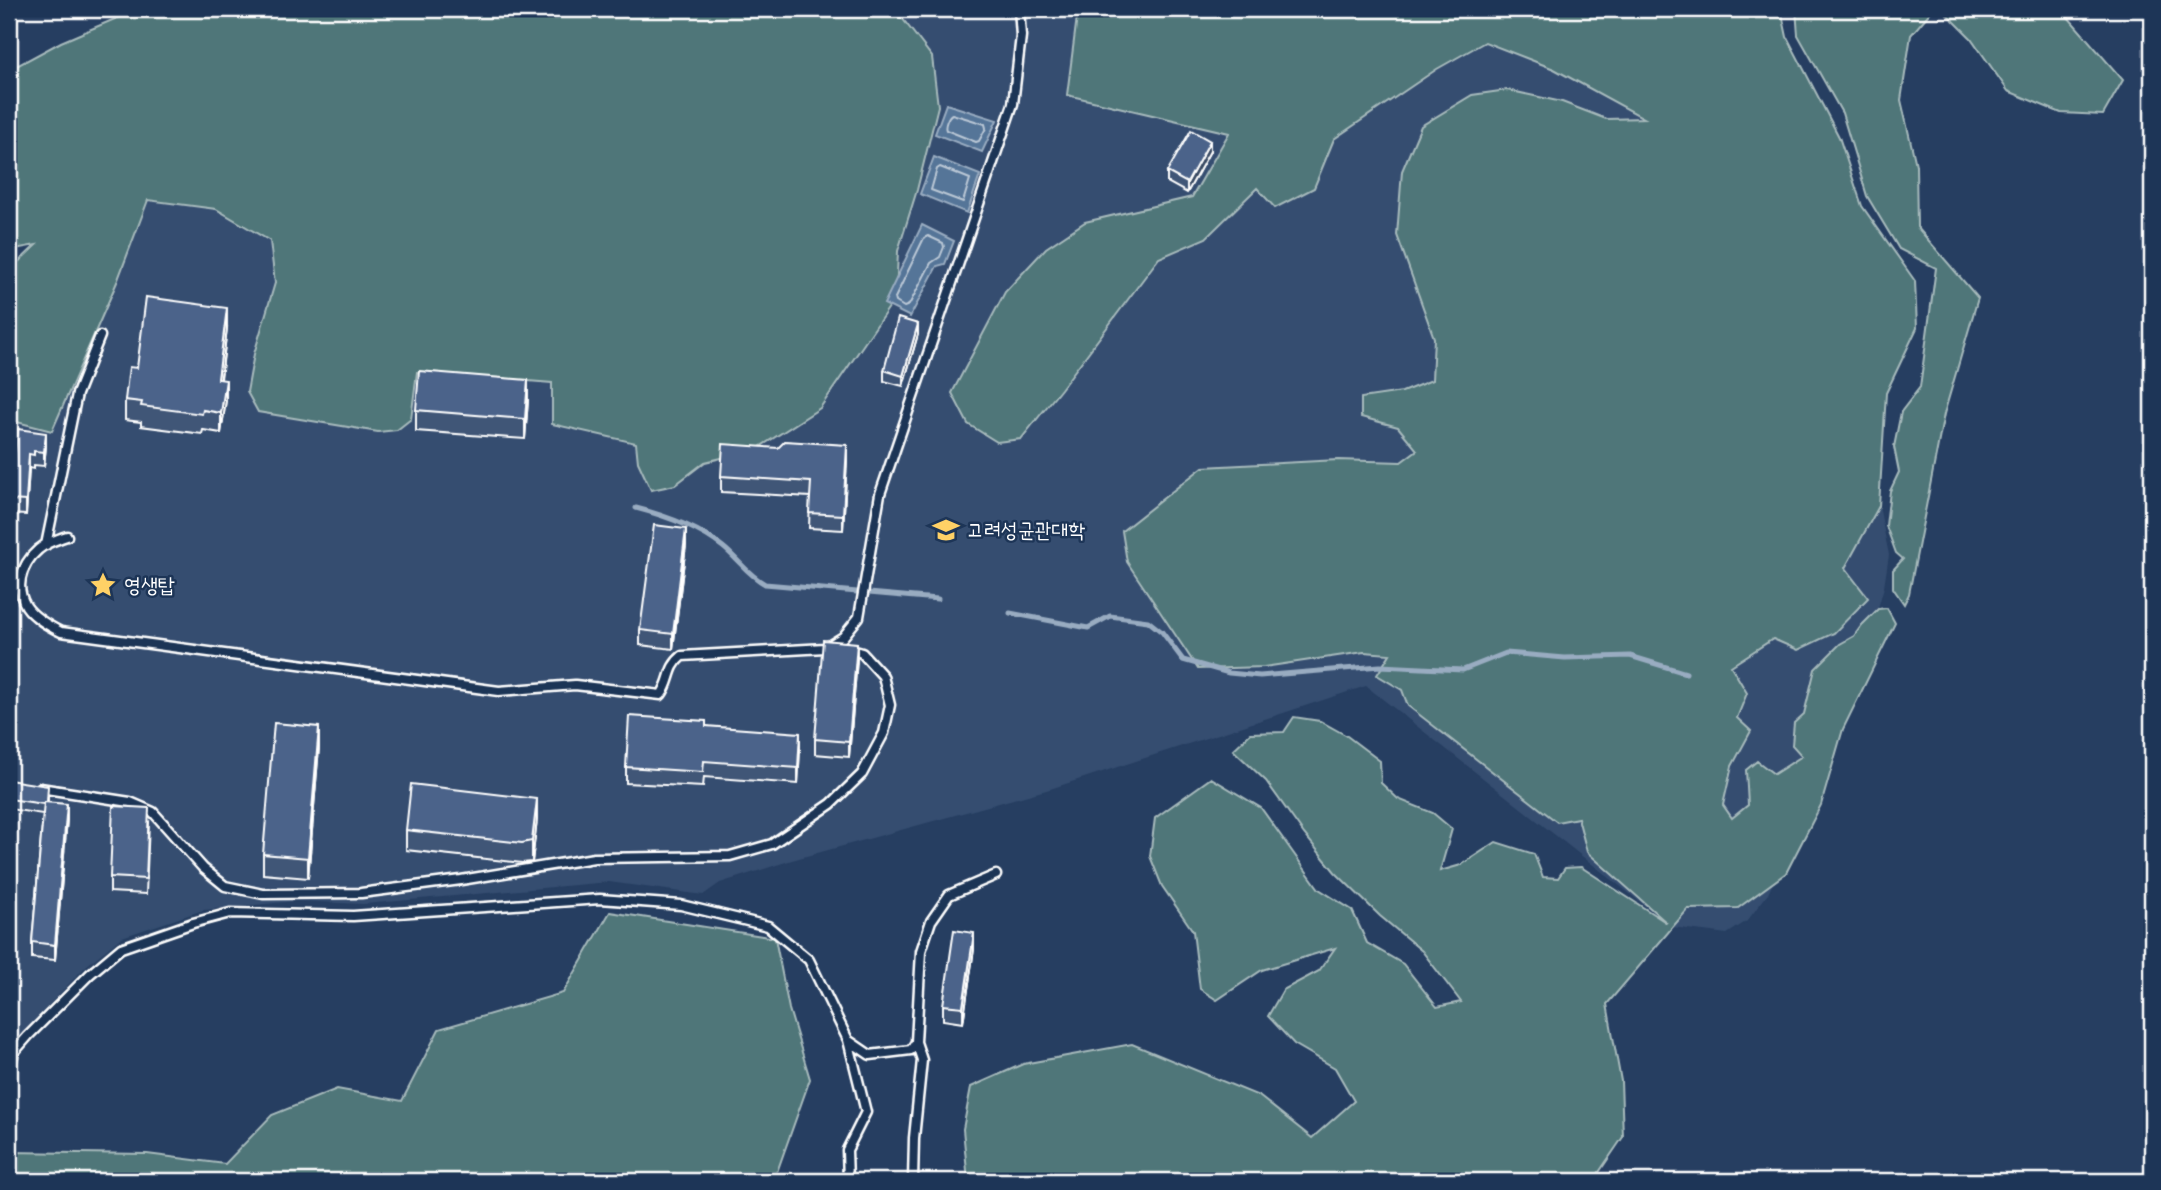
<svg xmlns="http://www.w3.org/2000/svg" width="2161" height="1190" font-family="Sriracha,'Poor Story',sans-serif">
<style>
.built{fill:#354d70}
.green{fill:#4f7679;stroke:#a7babc;stroke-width:2}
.water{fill:#557598;stroke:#99acc1;stroke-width:2}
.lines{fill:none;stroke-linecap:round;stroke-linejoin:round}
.shore{stroke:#bbc8d6;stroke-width:2}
.stream{stroke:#99acc1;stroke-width:5}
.lane-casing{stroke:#fff;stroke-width:13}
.lane{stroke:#1d3557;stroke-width:8}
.wall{fill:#415677;stroke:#fff;stroke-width:2}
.shaded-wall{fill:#354661;stroke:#fff;stroke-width:2}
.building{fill:#4c648a;stroke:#fff;stroke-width:2}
.labels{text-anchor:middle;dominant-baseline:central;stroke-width:5;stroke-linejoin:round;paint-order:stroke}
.poi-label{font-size:21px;fill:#fff;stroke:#1d3557;text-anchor:start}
</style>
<rect width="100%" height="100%" fill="#263e61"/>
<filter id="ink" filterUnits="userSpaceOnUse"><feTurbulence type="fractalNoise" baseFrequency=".0143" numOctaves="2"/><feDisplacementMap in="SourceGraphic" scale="14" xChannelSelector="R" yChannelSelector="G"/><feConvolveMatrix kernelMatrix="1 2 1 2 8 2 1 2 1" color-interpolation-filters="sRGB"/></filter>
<g filter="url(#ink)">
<path class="built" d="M614,9h1151l74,128 23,69 53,75 2,47 -31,66 -7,112 10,49 -5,32 -41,142 -75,165 -21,27 -20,13 -55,-7 -306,-241 -316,103 -258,71 -72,23 -17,12 -94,-13 -245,22 -68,-3 -93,9 -81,27 -36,29 -77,81v-742l123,-127z"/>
<path class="green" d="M138,9h745l19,9 30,39 6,49 -21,84 -19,61 -2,46 -76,111 -65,42 -50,12 -30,23 -24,5 -13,-28 -2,-19 -84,-19v-41l-135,-11 -6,47 -14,11 -19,2 -120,-20 -11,-20 7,-38 21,-71 -5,-42 -54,-32 -68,-9 -31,82 -65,149 -43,-11v-149l27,-26 -27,5v-180l52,-28z
M1078,9h703l6,28 52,100 23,69 53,75 2,47 -31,65 -7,113 -34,62 23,30 -34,35 -36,17 -25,-11 -42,27 16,27 -10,25 14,13 -19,35 -9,39 9,13 16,-13 -2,-35 11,-9 17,13 28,-18 -10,-11 2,-22 10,-9 11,-45 25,-25 14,-8 8,-11 16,-16 9,-1 8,15 -52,106 -22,76 -35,68 -48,35 -50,1 -81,95 14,77 2,56 -30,44h-625l-5,-52 8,-42 52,-23 109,-20 127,52 53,42 42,-37 -19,-33 -41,-24 -26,-28 15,-26 36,-19 16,-23 -73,22 -45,30 -17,-11 -7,-58 -31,-45 -12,-30 5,-38 56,-40 50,30 58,81 33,21 15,33 36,21 34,43 24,-5 -39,-51 -42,-35 -45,-44 -31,-38 -38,-53 -33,-31 18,-17 33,-1 10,-15 26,4 27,15 33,25 1,22 17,16 35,14 19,16 -12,42 21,-6 35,-23 38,12 9,23 15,1 7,-10 16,-1 86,56 -80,-71 -9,-34 -21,4 -149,-116 -6,-16 -25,-15 13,-21 -26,-2 -100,15 -66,2 -71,-107 -5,-31 81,-64 135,-7 63,2 16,-12 -19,-23 -37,-10v-19l41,-6 30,-12 2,-42 -37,-103 5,-64 19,-45 51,-31 35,-5 55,12 44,17 38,-1 -90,-49 -69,-27 -48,27 -103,70 -20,49 -39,20 -18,-20 -51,50 -47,20 -98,131 -40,50 -24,3 -29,-18 -16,-31 53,-101 41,-44 39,-26 107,-25 37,-64 -162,-38z
M1796,9h137l-22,26 -10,65 15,65 1,62 61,71 -34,116 -35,180 -5,10 -11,-16v-18l10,-11 -7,-6 -10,-27 4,-35 9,-19 -5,-25 7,-35 19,-25 16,-119 -37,-19 -32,-53 -25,-83 -44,-78z
M1942,9h119l62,71 -20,35 -42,-2 -53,-22 -37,-53z
M610,912l165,26 14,71 21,70 -33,93 -23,9h-52l-28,-8 -14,8h-651v-29l138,2 78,10 47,-49 65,-26 65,12 37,-72 124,-36z"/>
<path class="water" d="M946,104l51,16 -15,32 -47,-18z
M934,157l46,18 -13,38 -47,-19z
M922,225l32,16 -9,23 -8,2 -27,51 -26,-13z"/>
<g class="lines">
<path class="shore" d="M952,114l33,10 1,4 -7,13 -3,1 -30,-12c-2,-4 2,-14 6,-16z
M940,167l30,12 -7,23 -32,-12 6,-21z
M928,236l15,7 1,4 -4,10 -9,6 -22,42 -5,2 -8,-5 -1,-4 29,-60z"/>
<path class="stream" d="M636,508c31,8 62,19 87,39 15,12 25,28 42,37l173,15
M1010,613l78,15 22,-12 38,5 14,11 21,28 46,13 31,3 120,-10 83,4 43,-17 59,5 65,-2 56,17"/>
<g class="lane-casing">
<path id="lane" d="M67,536c-7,2 -14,5 -21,8 -21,13 -34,39 -20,62 8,12 23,20 35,26l438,59 76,-6 86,10c11,-15 6,-27 21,-39l143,-8 18,-11 16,-20 21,-123 133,-390 8,-68 -2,-27
M46,545l31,-151 23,-58
M40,788l90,14 23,10 50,56 22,18 38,8 98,-1 100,-13 133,-22 136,-2 42,-12 59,-40 31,-30 22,-41 6,-28 -7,-29 -21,-23 -14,-4
M9,1071l5,-19 14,-16 62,-62 31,-26 72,-25 37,-10 123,3 247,-17 81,6 87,21 41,34 39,80 22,15 41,-5 5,-8 5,-91 10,-30 18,-26 47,-20
M848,1181l-1,-31 19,-38 -18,-72
M913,1181l1,-43 8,-78 -6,-18"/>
</g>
<use href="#lane" class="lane"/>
</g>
<path class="wall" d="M1210,151l-23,42 -20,-11v-10z
M227,328l-6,51 5,21 -5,33 -18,-3 -1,4 -61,-8v-4l-16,-2v-20l12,-32z
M918,334l-15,52 -19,-5v-11z
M528,400l-3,39 -109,-8v-21z
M18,429l28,17 -2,20 -10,-1v4l-5,-1 -3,47 -17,-1v-36h3z
M847,460l-4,70 -34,-2 1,-31 -89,-5v-16z
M686,545l-13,104 -33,-4v-15z
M857,659l-8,98 -34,-3v-15z
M706,726l94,22 -2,36 -94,-7 -1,10 -77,-4v-16z
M319,747l-11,131 -45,-4v-20z
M9,780l39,16v6l19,17 -12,141 -23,-2v-16l11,-128 -34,-5z
M537,819l-5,43 -10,1 -116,-13v-20z
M149,823l-3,71 -36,-2v-15z
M974,949l-11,74 -20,-3v-15z"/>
<path class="shaded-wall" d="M1210,141v10l-23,42v-10z
M227,308v20l-9,71v-20z
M918,324v10l-15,52v-10z
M226,380v20l-5,33v-20z
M528,380v20l-3,39v-20z
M46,433v13l-2,20v-14z
M847,445v15l-4,70v-15z
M29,454v14l-3,47v-14z
M686,529v16l-13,104v-15z
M857,643v16l-8,98v-15z
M319,727v20l-11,131v-20z
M800,733v15l-2,36v-16z
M537,799v20l-5,43v-21z
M67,804v15l-12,141v-15z
M974,933v16l-11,74v-16z"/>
<path class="building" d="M1191,130l19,11 -23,42 -20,-11z
M146,297l81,11 -9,71 8,1 -5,33 -18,-3 -1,4 -61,-8 1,-4 -17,-2 4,-33 8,1z
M898,318l20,6 -15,52 -19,-6z
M419,371l109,9 -3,39 -109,-9z
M18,429l28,4 -2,19 -10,-1v4l-5,-1 -3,47 -17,-1v-22h3z
M785,441l62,4 -4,70 -34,-2 2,-31 -90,-6 2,-32 55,4z
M654,525l32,4 -13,105 -33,-4z
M823,640l34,3 -8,99 -34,-3z
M629,716l77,5v5l94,7 -2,35 -94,-7 -1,11 -77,-5z
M274,723l45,4 -11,131 -45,-4z
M9,780l39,6 -1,16h-3v2l-35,-5z
M411,784l126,15 -5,42 -10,2 -116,-13z
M44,802l23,2 -12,141 -23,-3z
M113,806l36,2 -3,71 -36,-2z
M954,930l20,3 -11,74 -20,-2z"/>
</g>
<defs>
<g id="university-bare" transform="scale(2.1)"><path d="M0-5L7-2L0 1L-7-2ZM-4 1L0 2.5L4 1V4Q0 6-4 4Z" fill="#ffd166" stroke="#1d3557" stroke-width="2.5" paint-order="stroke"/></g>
<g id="sight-bare" transform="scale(2.1)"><path d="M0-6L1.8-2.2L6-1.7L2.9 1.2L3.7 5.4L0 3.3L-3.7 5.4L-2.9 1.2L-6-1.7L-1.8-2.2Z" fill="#ffd166" stroke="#1d3557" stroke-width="2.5" paint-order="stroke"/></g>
</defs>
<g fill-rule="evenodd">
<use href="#university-bare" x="946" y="530"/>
<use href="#sight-bare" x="103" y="585"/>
</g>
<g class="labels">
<g class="poi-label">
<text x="967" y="530">고려성균관대학</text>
<text x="124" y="585">영생탑</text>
</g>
</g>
<rect width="2161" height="1190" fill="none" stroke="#1d3557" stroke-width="35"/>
<rect x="18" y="18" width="2126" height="1155" fill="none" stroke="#fff" stroke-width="2.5" filter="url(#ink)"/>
</svg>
